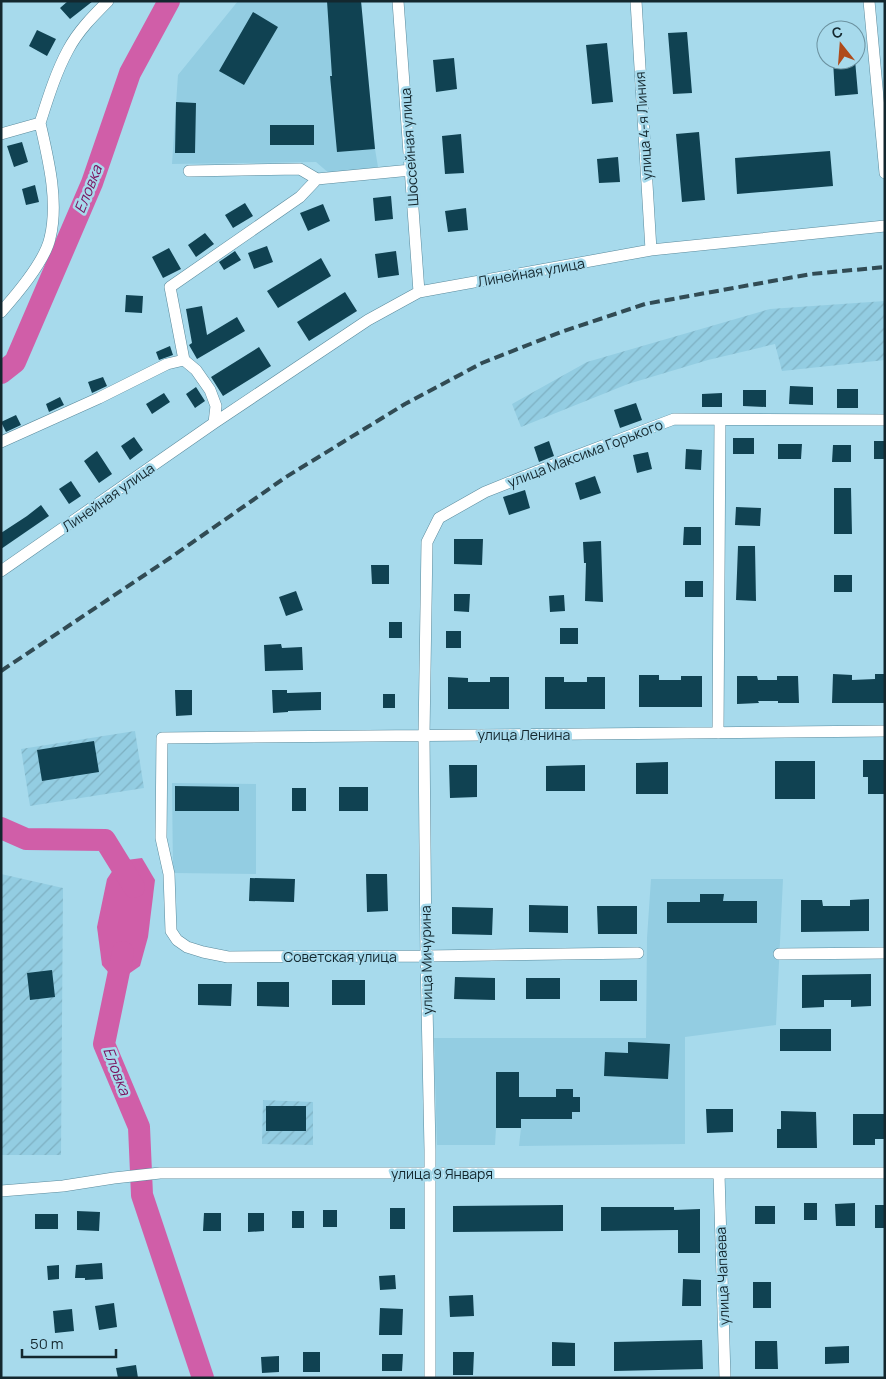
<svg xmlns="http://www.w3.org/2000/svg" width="886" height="1379" font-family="Manrope,sans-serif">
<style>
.built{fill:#93cde2}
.industrial{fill:url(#industrial-furrows)}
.water{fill:#d05ea8}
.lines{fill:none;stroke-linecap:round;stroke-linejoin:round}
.river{stroke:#d05ea8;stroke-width:22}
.building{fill:#104252}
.minor-casing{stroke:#5a8a9c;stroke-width:12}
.minor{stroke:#fff;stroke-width:11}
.rail{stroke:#314b54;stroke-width:4;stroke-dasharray:10 5;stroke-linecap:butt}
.labels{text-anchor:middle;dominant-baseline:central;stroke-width:5;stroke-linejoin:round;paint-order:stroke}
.street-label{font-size:14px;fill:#13272e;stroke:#a7daec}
.water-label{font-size:15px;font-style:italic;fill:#7b105d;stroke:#a7daec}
</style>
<defs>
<pattern id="industrial-furrows" width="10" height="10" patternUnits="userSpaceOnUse" patternTransform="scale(1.25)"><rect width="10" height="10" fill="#93cde2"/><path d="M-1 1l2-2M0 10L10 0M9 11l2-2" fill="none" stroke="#7eb0c2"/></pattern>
</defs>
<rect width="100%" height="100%" fill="#a7daec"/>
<path class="built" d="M238,1h123l14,148 3,18 -48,7 -14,-12 -144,2 6,-89z
M172,783l84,1v90l-83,-1z
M651,879h132l-7,146 -91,12v107l-166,2 2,-18 -13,-1 -12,1 -1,17h-58l-3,-107h212l1,-100z"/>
<path class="industrial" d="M885,301v59l-103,11 -7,-27 -67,16 -80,24 -107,43 -9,-23 75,-42 183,-53z
M135,731l9,57 -114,18 -9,-57z
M1,874l62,14 -2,267h-60z
M263,1100l50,2v43l-51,-1z"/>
<path class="water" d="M142,858l13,22 -7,57 -8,29 -23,16 -15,-17 -5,-38 10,-48 12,-18z"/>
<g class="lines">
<path class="river" d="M1,373l14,-11 77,-179 38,-110 39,-72
M1,828l25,11 79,1 29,47
M123,952l-19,92 35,83 3,68 61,183"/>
</g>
<path class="building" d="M68,1h25l-23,18 -10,-11z
M327,1h34l14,148 -38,3 -7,-76h2z
M253,12l25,15 -34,58 -25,-14z
M37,30l19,9 -9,17 -18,-10z
M687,32l5,61 -19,1 -5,-61z
M607,43l6,59 -21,2 -6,-59z
M454,58l3,31 -21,3 -3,-32z
M833,60h22l3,34 -23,2z
M176,102l20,1 -1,50h-20z
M270,125h44v20h-44z
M699,132l6,68 -23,2 -6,-68z
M461,134l3,39 -19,1 -3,-38z
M22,142l6,20 -14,5 -7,-21z
M830,151l3,35 -96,8 -2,-36z
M618,157l2,25 -21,1 -2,-24z
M35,185l4,17 -13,3 -4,-16z
M391,196l2,23 -18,2 -2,-23z
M245,203l8,13 -20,12 -8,-13z
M323,204l7,17 -22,10 -8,-18z
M466,208l2,22 -20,2 -3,-21z
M205,233l9,11 -18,13 -8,-12z
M267,246l6,16 -19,7 -6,-16z
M169,248l12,21 -18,9 -11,-21z
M235,251l6,9 -17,10 -5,-8z
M396,251l3,24 -21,3 -3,-24z
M321,258l10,18 -53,32 -11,-17z
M345,292l12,19 -48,30 -12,-19z
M126,295l17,1 -1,17 -17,-1z
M202,306l5,29 30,-18 8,14 -48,28 -8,-14 3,-2 -6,-34z
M170,346l3,9 -14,5 -3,-8z
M259,347l12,19 -48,30 -12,-19z
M103,377l4,9 -15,7 -4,-11z
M790,386l23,1v18l-24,-1z
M196,387l9,14 -10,7 -9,-14z
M837,389h21v19h-21z
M743,390h23v17l-23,-1z
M164,393l6,9 -18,12 -6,-10z
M722,393v14h-20v-13z
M60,397l4,8 -15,7 -3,-8z
M636,403l6,17 -22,8 -6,-18z
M16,415l5,10 -15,7 -5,-10z
M134,437l9,13 -13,10 -9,-14z
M733,438h21v16h-21z
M549,441l5,15 -15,6 -5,-15z
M874,441h11v18h-11z
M778,444h24l-1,15h-23z
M833,445h18v17h-19z
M686,449l16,1 -1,20 -16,-1z
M97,451l15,23 -13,9 -15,-22z
M648,452l4,17 -15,4 -4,-18z
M595,476l6,17 -21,7 -5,-17z
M71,481l10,15 -12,8 -10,-15z
M834,488h17l1,46h-18z
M525,490l5,18 -21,7 -6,-18z
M41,505l8,11 -48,33v-16l26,-17z
M736,507l25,1 -1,18 -25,-1z
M684,527h17v18h-18z
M454,539h29l-1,26 -28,-1z
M601,541l2,61 -18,-1 1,-38h-2l-1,-21z
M738,546h17l1,55 -20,-1z
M371,565h18v19h-17z
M834,575h18v17h-18z
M685,581h18v16h-18z
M296,591l7,19 -17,6 -7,-19z
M454,594h16l-1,18 -15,-1z
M564,595l1,16 -15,1 -1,-16z
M389,622h13v16h-13z
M560,628h18v16h-18z
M446,631h15v17h-15z
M281,644l1,4 20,-1 1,23 -38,1 -1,-26z
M833,674l19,1v5l23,-1v-5h10v29h-53z
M639,675h20v5h22v-4h21v31h-63z
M737,676h20l1,4h19v-4h21l1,27h-21v-2h-20l1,2 -22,1z
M448,677l20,1v4h22v-5h19v32h-61z
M545,677h19v5h23v-5h18v32h-60z
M175,690h17v25l-16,1z
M272,690h15v3l34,-1v18l-33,1v1l-15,1z
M383,694h12v14h-12z
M94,741l5,31 -57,9 -5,-31z
M863,760h22v34h-17v-17h-5z
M775,761h40v38h-40z
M668,762v32h-32v-31z
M449,765h28v32l-27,1z
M585,765v26h-39v-25z
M175,786l64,1v24h-64z
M339,787h29v24h-29z
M292,788h14v23h-14z
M366,874h21l1,37 -21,1z
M250,878l45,1 -1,23 -45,-1z
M700,894h24l-1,7h34v22h-90v-21h33z
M869,899v32l-68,1v-32h21l1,6h27v-6z
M529,905l39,1v27l-39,-1z
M597,906h40v28h-39z
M452,907l41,1 -1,27 -40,-1z
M52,970l3,27 -25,3 -3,-27z
M871,974v32l-20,1v-7h-27v7l-22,1v-33z
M455,977l40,1v22l-41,-1z
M526,978h34v21h-34z
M332,980h33v25h-33z
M600,980h37v21h-37z
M257,982h32v25l-32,-1z
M198,984h34l-1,22 -33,-1z
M780,1029h51v22h-51z
M628,1042l42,2 -2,35 -64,-3 1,-24 23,1z
M496,1072h23v25h37v-8h17v8h7v15h-8v7h-51v9h-25z
M266,1106h40v25h-40z
M706,1109h27v23l-26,1z
M781,1111l35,1 1,36h-40v-19h4z
M853,1114h32v25h-10v6h-22z
M804,1203h13v17h-13z
M855,1203v23h-19l-1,-22z
M563,1205v26l-110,1v-26z
M875,1205h10v23h-10z
M755,1206h20v18h-20z
M601,1207h73v3l26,-1v44h-22v-23l-77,1z
M390,1208h15v21h-15z
M323,1210h14v17h-14z
M77,1211l23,1 -1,19 -22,-1z
M292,1211h12v17h-12z
M204,1213h17v18h-18z
M248,1213h16v18l-16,1z
M35,1214h23v15h-23z
M102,1263l1,16 -18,1v-2h-10l1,-13z
M59,1265v14l-11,1 -1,-14z
M395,1275l1,14 -16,1 -1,-14z
M683,1279l18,1v26h-19z
M753,1282h18v26h-18z
M473,1295l1,21 -24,1 -1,-21z
M114,1303l3,24 -18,3 -4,-24z
M380,1308l23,1 -1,26h-23z
M72,1309l2,22 -19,2 -2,-22z
M702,1340l1,29 -89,2v-29z
M755,1341h22l1,28h-23z
M552,1342l23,1v23h-23z
M849,1346v17l-24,1v-17z
M303,1352h17v20h-17z
M453,1352h21l-1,23h-20z
M382,1354h21l-1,17h-20z
M279,1356v16l-17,1 -1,-16z
M136,1365l2,13h-20l-2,-10z"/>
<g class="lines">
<g class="minor-casing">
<path id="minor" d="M398,1l21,291
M636,1l15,249
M869,1l16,172
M40,123c8,-25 16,-51 28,-73 10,-19 25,-34 40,-49
M1,134l39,-11
M189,171l111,-2 17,10 94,-9
M1,312c16,-18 44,-51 49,-74 9,-37 -2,-80 -10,-115
M214,423l2,-17 -6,-16 -14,-20 -12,-10 -14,-73 130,-90 17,-18
M1,442l98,-44 68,-34 17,-4
M1,571l213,-148 154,-103 51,-28 232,-42 234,-24
M718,733l2,-313
M638,953l-212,3 -198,1 -25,-5 -16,-5 -10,-7 -6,-9 -2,-57 -8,-36 1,-100 723,-7
M779,954l106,-1
M719,1174l6,204
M1,1191l62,-5 51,-8 46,-5h725
M430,1378v-228l-4,-194 -2,-221 3,-193 12,-24 46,-26 80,-32 109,-41 211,1"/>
</g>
<use href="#minor" class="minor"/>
<path class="rail" d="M1,671l169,-113 116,-81 119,-73 77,-41 79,-31 84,-28 166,-30 74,-7"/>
</g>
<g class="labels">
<g class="street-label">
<text transform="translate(643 126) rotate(-94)">улица 4-я Линия</text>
<text transform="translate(409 147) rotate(-94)">Шоссейная улица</text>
<text transform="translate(531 272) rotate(-10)">Линейная улица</text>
<text transform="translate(585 453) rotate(-21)">улица Максима Горького</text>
<text transform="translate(108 497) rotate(-35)">Линейная улица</text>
<text x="524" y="734">улица Ленина</text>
<text x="340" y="956">Советская улица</text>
<text transform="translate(426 960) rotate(-91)">улица Мичурина</text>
<text x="442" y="1173">улица 9 Января</text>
<text transform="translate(722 1276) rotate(-92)">улица Чапаева</text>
</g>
<g class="water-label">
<text transform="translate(88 189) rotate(-68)">Еловка</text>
<text transform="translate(117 1071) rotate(69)">Еловка</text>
</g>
</g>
<rect width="886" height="1379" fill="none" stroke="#13272e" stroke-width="5"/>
<g transform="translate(841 45) rotate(343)"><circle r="24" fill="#a7daec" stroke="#6c92a0"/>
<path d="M0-4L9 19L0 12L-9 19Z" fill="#af4b1a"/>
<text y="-8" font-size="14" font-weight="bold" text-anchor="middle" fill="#13272e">С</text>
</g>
<path d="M22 1349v8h94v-8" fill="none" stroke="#13272e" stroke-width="2.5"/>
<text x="30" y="1349" font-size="15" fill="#13272e" stroke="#a7daec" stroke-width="4" paint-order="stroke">50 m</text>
</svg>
